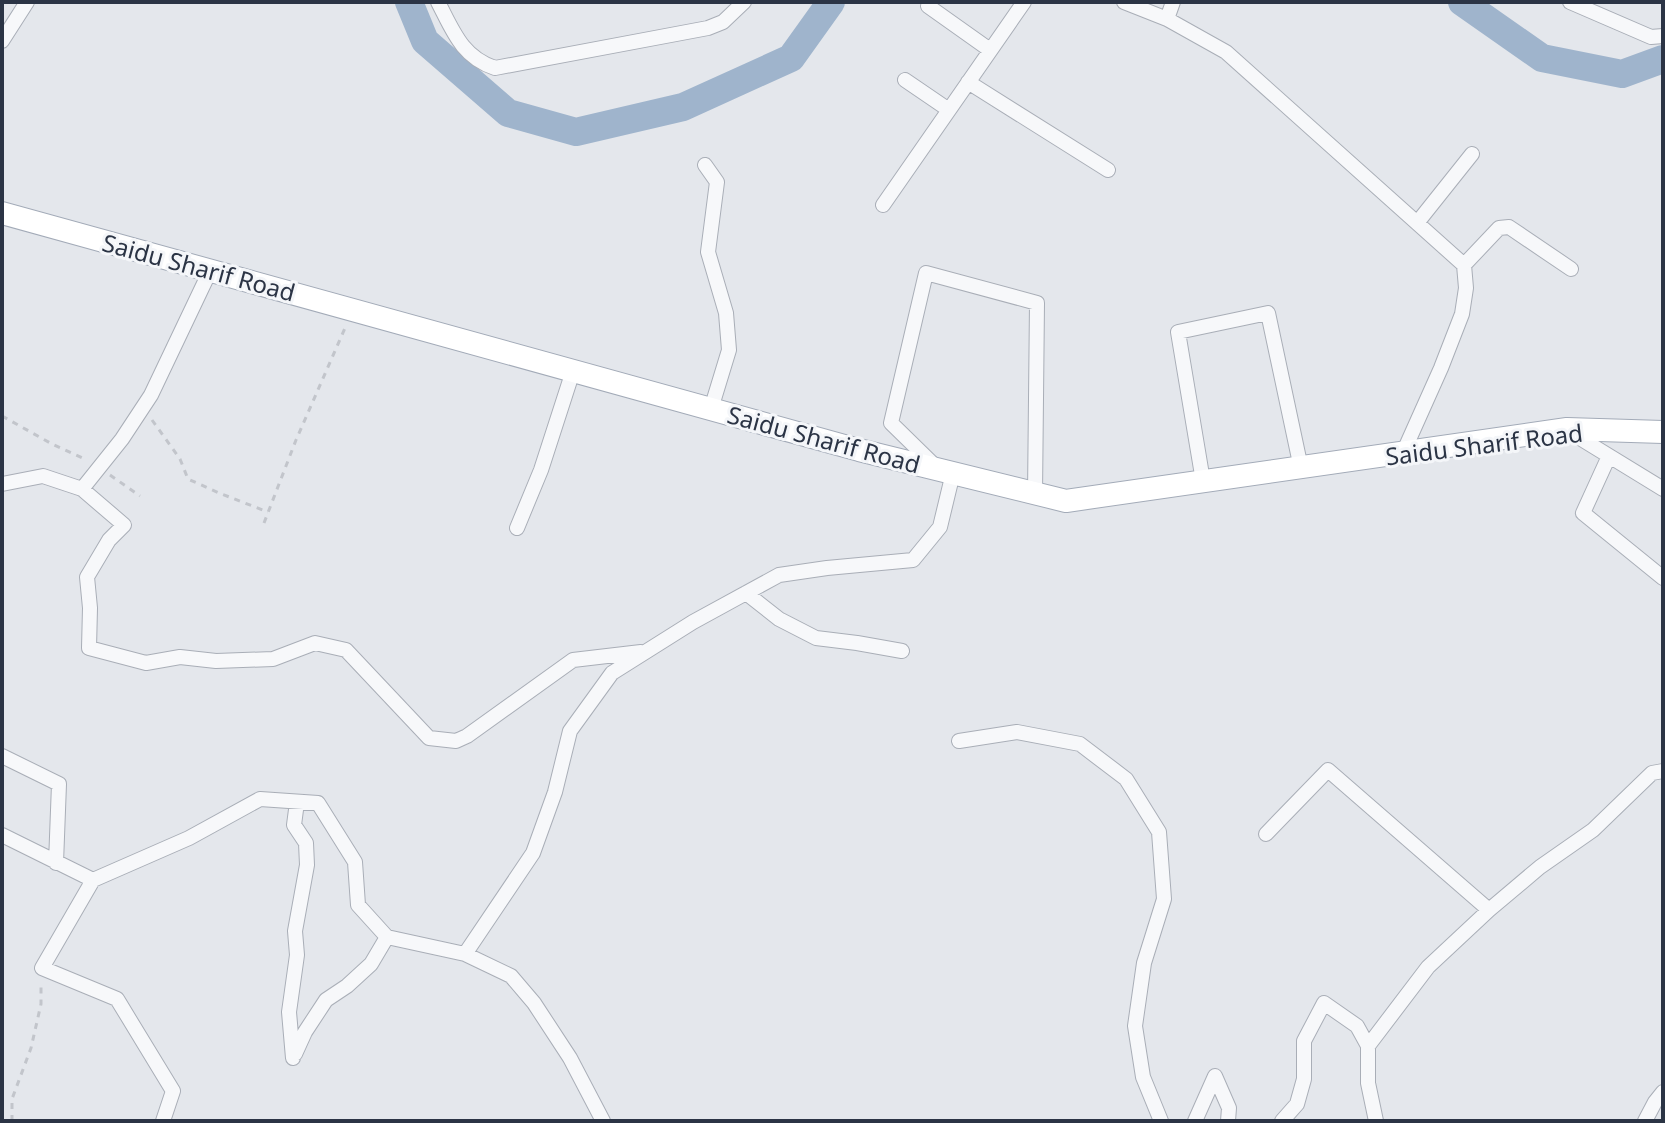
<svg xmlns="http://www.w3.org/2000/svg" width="1665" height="1123" font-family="'Noto Sans',sans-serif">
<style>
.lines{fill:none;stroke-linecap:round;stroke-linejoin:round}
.river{stroke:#9fb4cc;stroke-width:28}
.street-casing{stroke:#a9aeb7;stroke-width:16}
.primary-casing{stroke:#a3abb8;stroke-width:24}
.path{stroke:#c2c5cb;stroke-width:3;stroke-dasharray:6 6;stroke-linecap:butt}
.street{stroke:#f7f8fa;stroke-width:14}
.primary{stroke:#fff;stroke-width:22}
.labels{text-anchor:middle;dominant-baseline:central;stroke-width:6;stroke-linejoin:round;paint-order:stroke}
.street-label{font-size:24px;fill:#2b3445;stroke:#f4f6f9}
</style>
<rect width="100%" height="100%" fill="#e4e7ec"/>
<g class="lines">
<path class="river" d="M409,2l16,39 83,72 68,19 107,-25 108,-49 40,-56
M1462,2l80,56 80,16 41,-15"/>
<g class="street-casing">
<path id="street" d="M438,2c15,29 24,55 57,66l213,-40 15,-6 21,-20
M1124,2l43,17 59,33 238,213 2,23 -4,26 -21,54 -38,85
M1570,2l81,35 12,-1
M928,6l62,44
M1167,19l6,-17
M2,41l25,-39
M905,80l44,30
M968,82l140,88
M705,165l12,17 -9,70 18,61 3,37 -18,59
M883,205l141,-203
M1417,223l55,-69
M1464,265l35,-37 10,-1 62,42
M1570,432l93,57
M1609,456l-26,57 80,65
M936,467l-45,-44 35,-150 111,30 -2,191
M1203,481l-25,-149 90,-19 33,155
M2,484l41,-8 39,13 40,-50 29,-44 59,-124
M82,489l42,36 -15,15 -22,37 3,31 -1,40 57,15 34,-6 36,4 57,-2 42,-16 31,7 83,88 27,3 11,-5 106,-76 68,-8
M517,528l24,-58 32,-99
M746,593l33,26 37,19 41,5 45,8
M959,741l58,-9 63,12 46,35 33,53 5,67 -20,64 -9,63 8,51 18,44
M2,756l57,28 -3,79
M1266,834l62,-64 161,140
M2,835l91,45 96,-42 71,-39 58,4 37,59 3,43 29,32 78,17 68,-101 22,-61 15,-61 42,-58 81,-51 86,-47 48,-7 86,-8 27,-33 13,-54
M93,880l-51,88 75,31 56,92 -10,30
M465,954l46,22 23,27 36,55 33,63
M295,1054l10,-22 21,-32 21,-14 24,-22 16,-27
M293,1058l-4,-46 8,-57 -2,-24 12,-66 -1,-22 -12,-18 3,-23
M1195,1121l20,-45 14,32 -1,13
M1282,1121l15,-17 7,-25v-38l20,-38 33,23 11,20
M1376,1121l-8,-38v-37l60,-79 61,-57 51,-43 53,-37 59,-57 11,-2
M1645,1121l10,-19 8,-10"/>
</g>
<g class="primary-casing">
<path id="primary" d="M2,213l857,237 207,51 501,-72 96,3"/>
</g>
<path class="path" d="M2,416l50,28 35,16
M152,420l28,39 8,20 31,14 49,19
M110,475l30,21
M264,523l32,-83 49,-112
M12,1121v-22l19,-51 10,-44v-21"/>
<use href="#street" class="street"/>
<use href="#primary" class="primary"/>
</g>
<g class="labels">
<g class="street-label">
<text transform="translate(199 267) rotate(15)">Saidu Sharif Road</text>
<text transform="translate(824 439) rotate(15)">Saidu Sharif Road</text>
<text transform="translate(1484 444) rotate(-7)">Saidu Sharif Road</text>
</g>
</g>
<rect width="1665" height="1123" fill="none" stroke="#2b3445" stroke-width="8"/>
</svg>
